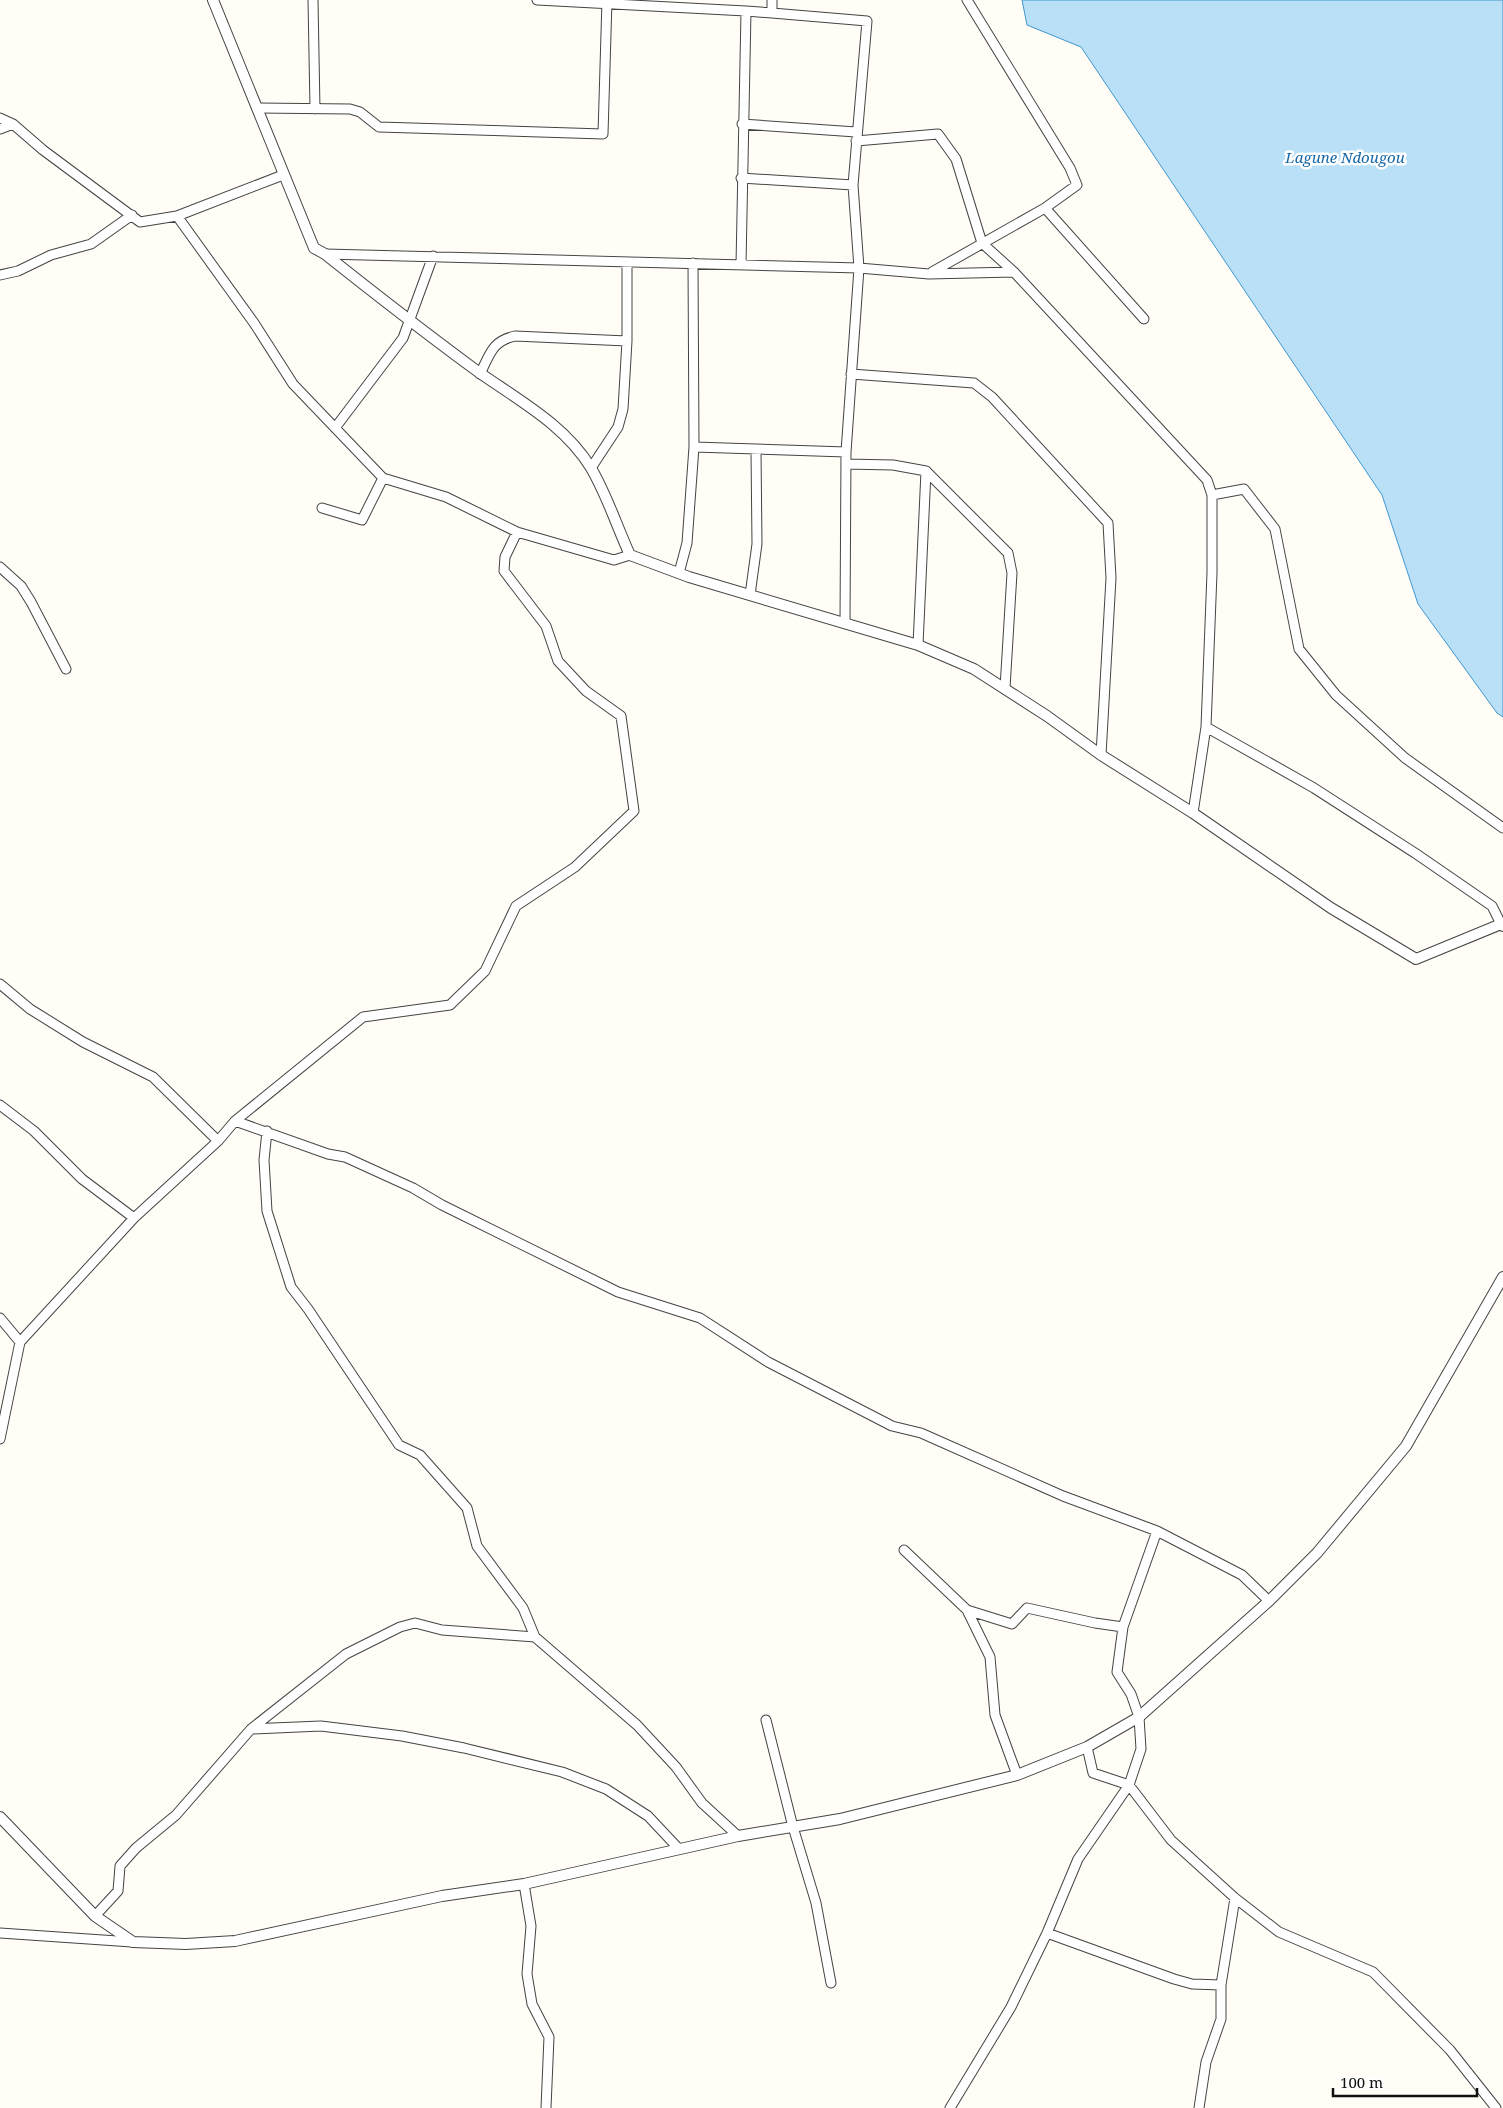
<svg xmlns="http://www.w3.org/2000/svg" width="1503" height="2108" viewBox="0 0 1503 2108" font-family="'Noto Serif',serif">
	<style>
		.water { fill: #b9e0f7; stroke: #3f96cf }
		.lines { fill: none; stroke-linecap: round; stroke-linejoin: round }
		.minor-casing { stroke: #444; stroke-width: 11 }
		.tertiary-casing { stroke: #444; stroke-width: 12 }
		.minor { stroke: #fff; stroke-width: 9 }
		.tertiary { stroke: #fff; stroke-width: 10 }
		.labels { text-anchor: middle; stroke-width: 5; stroke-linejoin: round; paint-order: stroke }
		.water-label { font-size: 15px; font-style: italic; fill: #1768a6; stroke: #fff }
	</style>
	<rect width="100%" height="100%" fill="#fffdf5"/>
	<path class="water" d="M1022 0H1503V717L1497 713 1418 604 1382 495 1081 47 1027 25Z"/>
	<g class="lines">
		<g class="minor-casing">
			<path id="minor" d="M313 0 315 109
				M537 0 746 11
				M772 13 867 21 853 185 859 268 846 452 845 622
				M257 108 350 109 360 112 379 127 603 134 607 0
				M0 118 13 124 43 150 140 222 177 216 283 175
				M742 124 856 132
				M0 129 13 124
				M856 141 938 134 956 159 982 243 1014 272
				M741 178 853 185
				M1045 208 1144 319
				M177 216 254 323 293 384 383 478 446 497 517 532 614 560 630 555
				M325 254 859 268 929 274 1014 272 1207 480 1212 495V573L1206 727 1314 788 1415 853 1492 906 1501 924
				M741 265 746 11 772 13V0
				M932 272 1045 208 1077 185 1070 168 967 0
				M0 275 18 271 51 255 91 244 132 215
				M480 374C490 354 492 341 515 336L627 341
				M851 374 974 383 992 397 1108 523 1111 578 1101 755
				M335 428 403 338 433 256
				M694 447 846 452
				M846 464 893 465 926 471 918 645
				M591 468 618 427 623 409 627 341V263
				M926 471 1008 553 1012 573 1005 688
				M1212 495 1244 489 1275 529 1299 649 1336 695 1405 758 1503 828
				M322 508 362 520 383 478
				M0 567 21 586 31 602 66 669
				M679 573 687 543 694 447 693 263
				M750 595 757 544 756 450
				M1193 813 1206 727
				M0 984 30 1009 83 1042 153 1077 218 1141
				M0 1105 34 1131 82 1179 134 1218
				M235 1121 328 1154 345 1157 413 1188 442 1205 618 1292 700 1318 768 1362 892 1426 921 1433 1063 1496 1157 1531 1242 1575 1269 1601
				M267 1131 264 1160 267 1211 291 1287 308 1309 399 1445 420 1455 467 1508 477 1546 523 1608 535 1637
				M0 1318 20 1342
				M0 1439 20 1342 134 1218 218 1141 235 1121 363 1017 450 1005 485 971 516 906 575 867 634 811 621 716 586 691 558 661 546 626 504 571 505 557 517 532
				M904 1550 967 1610 990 1657 995 1715 1017 1775
				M967 1610 1012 1624 1027 1608 1095 1623 1123 1627
				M766 1720 793 1827 816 1903 831 1983
				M251 1729 321 1726 402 1736 464 1748 562 1772 606 1789 648 1816 679 1849
				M1087 1747 1093 1773 1129 1785 1171 1840 1235 1898 1279 1932 1373 1972 1450 2050 1496 2108
				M524 1884 531 1926 527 1974 532 2004 549 2037 546 2108
				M95 1916 118 1891 120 1866 136 1848 176 1815 251 1729 346 1654 400 1627 415 1623 442 1630 535 1637 637 1725 676 1767 702 1803 738 1836
				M0 1933 132 1942
				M1047 1933 1174 1979 1192 1984 1221 1985
				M950 2108 1011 2007 1047 1933 1078 1859 1129 1785 1141 1749 1139 1717 1131 1694 1117 1672 1123 1627 1157 1531
				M1199 2108 1206 2062 1221 2019V1985L1235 1898"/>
		</g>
		<g class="tertiary-casing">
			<path id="tertiary" d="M213 0 314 248 325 254C374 293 423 331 473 368 514 398 564 423 591 468 607 495 617 527 630 555L689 577 918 645 974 669 1047 716 1101 755 1193 813 1331 908 1416 959 1501 924 1503 926
				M0 1817 95 1916 133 1942 186 1944 235 1941 442 1896 524 1884 738 1836 840 1819 1017 1775 1087 1747 1139 1717 1269 1601 1317 1553 1406 1446 1503 1277"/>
		</g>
		<use href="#minor" class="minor"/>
		<use href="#tertiary" class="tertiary"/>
	</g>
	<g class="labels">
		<g class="water-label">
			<text x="1345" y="163">Lagune Ndougou</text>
		</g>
	</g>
	<path d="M1333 2088v8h144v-8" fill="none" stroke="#111111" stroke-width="2.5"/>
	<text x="1340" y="2088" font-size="15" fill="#111111" stroke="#ffffff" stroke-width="4" paint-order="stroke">100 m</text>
</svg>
